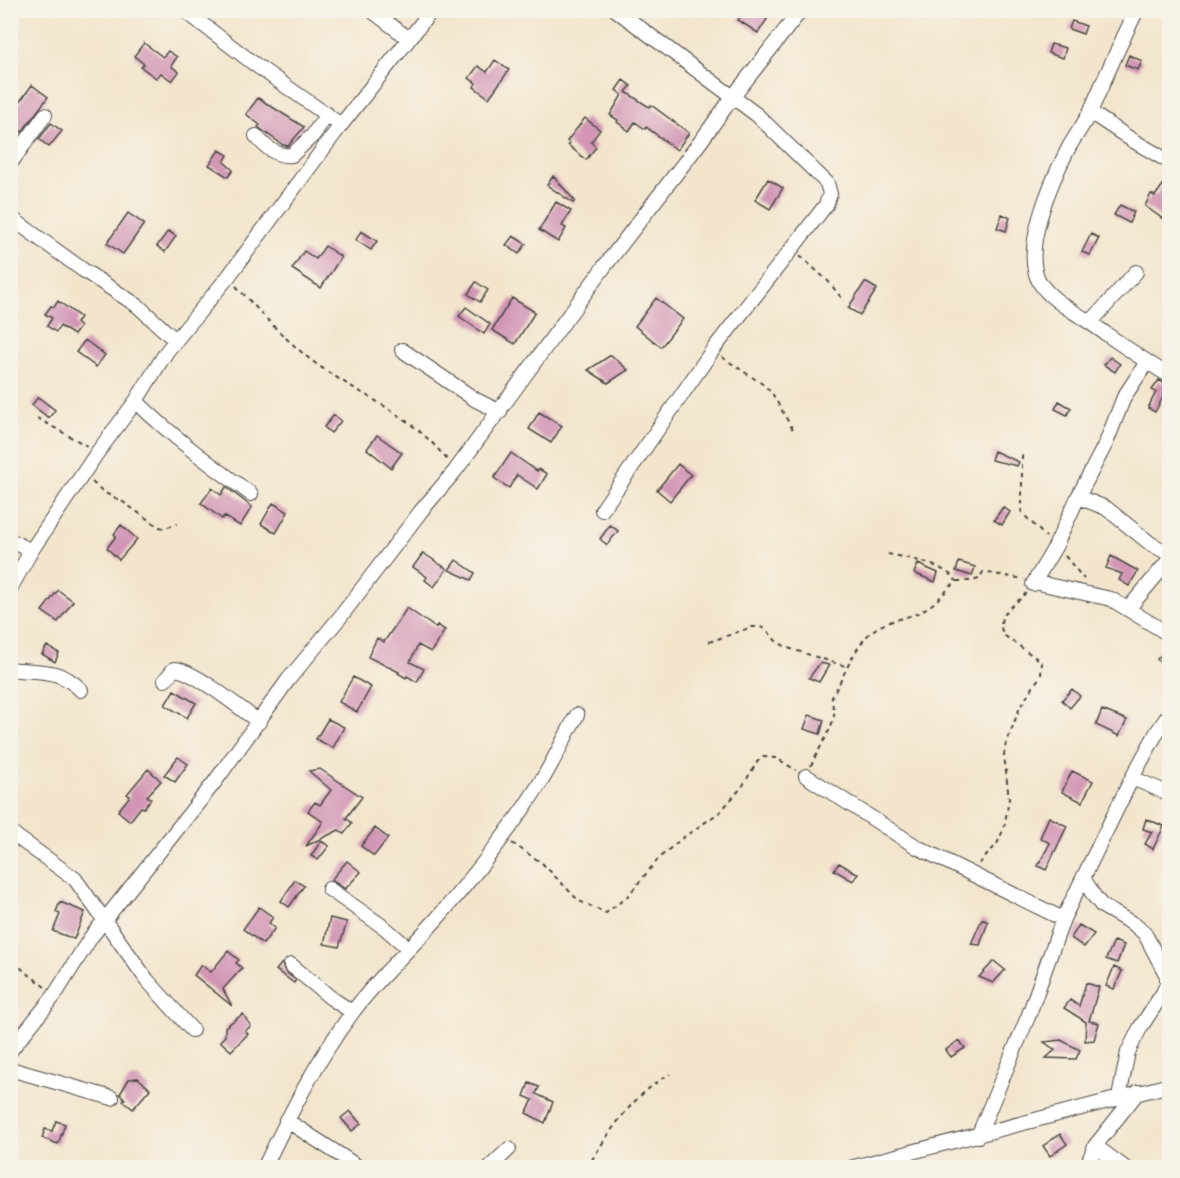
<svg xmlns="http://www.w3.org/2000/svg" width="1180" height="1178" viewBox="0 0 1180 1178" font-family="Pangolin,sans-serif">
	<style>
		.building { fill: #d295b5 }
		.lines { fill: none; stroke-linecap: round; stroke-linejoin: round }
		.minor-casing { stroke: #494743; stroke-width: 16 }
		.path { stroke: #494743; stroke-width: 2; stroke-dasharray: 4.5 4.5; stroke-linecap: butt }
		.minor { stroke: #fff; stroke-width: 14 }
	</style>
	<rect width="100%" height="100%" fill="#f7f3e8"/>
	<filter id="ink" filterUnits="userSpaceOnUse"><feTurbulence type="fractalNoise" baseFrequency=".0167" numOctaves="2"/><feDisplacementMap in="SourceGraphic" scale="12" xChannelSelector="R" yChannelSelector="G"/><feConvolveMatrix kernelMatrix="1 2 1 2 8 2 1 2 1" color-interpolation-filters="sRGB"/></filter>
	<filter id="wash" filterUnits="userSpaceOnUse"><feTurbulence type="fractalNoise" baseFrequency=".008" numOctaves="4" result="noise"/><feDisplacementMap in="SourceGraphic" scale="24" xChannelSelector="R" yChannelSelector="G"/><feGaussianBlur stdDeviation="1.35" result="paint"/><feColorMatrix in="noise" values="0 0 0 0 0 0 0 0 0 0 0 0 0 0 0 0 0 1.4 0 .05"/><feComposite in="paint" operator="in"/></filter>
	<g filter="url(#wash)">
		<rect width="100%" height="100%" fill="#f3e5cc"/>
		<g id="blocks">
			<path class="building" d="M751 10H773L758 33 738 20 744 12 748 15Z
				M1072 21 1086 26 1083 34 1069 29Z
				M144 43 163 57 168 51 177 57 171 66 179 72 172 81 161 73 156 78 141 67 144 64 134 56Z
				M1051 44 1066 48 1063 58 1048 53Z
				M1129 55 1142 61 1138 70 1125 65Z
				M495 60 509 70 489 98 474 87 476 83 469 78 478 66 487 72Z
				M623 80 631 86 626 92 649 107 651 105 689 133 677 150 646 127 645 129 635 122 629 131 617 122 618 120 610 115 622 95 616 90Z
				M32 85 48 97 22 132 10 123V115Z
				M258 98 304 127 288 146 283 145 266 133 258 127 260 125 246 114Z
				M585 118 600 130 591 142 596 147 586 160 568 145 570 143 567 141Z
				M51 123 62 131 49 147 39 139Z
				M219 150 228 155 224 162 233 170 228 177 209 165Z
				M1170 175V224L1145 206 1151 194 1155 196Z
				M553 176 575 201 573 203 547 185Z
				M768 179 783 188 770 209 755 200Z
				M556 202 571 211 562 226 566 228 558 242 539 230Z
				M1120 205 1134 212 1129 223 1114 215Z
				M128 213 144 224 123 254 107 243Z
				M1002 214 1010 218 1006 231 997 228Z
				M168 231 176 236 165 252 157 246Z
				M361 231 377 241 371 250 356 240Z
				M1091 234 1099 238 1090 255 1082 252Z
				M513 236 526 244 519 254 506 245Z
				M325 246 341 257 321 288 292 269 304 251 316 259Z
				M476 282 488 290 480 302 468 294Z
				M865 282 877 289 860 315 848 308Z
				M512 298 535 312 515 344 492 330Z
				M656 298 683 319 661 347 635 326Z
				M58 301 80 317 76 323 80 327 74 335 60 326 56 332 47 326 52 318 45 314 51 306 54 307Z
				M466 307 490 324 484 334 459 316Z
				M85 340 105 355 96 367 76 352Z
				M611 355 628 370 608 383 588 370Z
				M1110 357 1120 364 1115 372 1104 365Z
				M1159 380 1170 387V402L1163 397 1155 412 1148 408 1156 392 1152 390Z
				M38 397 55 410 49 418 32 405Z
				M1059 401 1071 408 1067 415 1055 409Z
				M539 412 562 426 551 443 529 429Z
				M334 415 341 421 331 433 324 427Z
				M377 435 402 453 391 468 367 449Z
				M994 451 1019 462 1017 466 991 460Z
				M511 453 537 471 539 469 547 474 538 489 517 475 509 488 494 478Z
				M678 464 691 475 670 501 657 490Z
				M226 487 252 507 240 526 224 516 222 519 201 503 212 488 221 495Z
				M273 503 288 512 276 533 261 524Z
				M1003 507 1010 512 1002 525 994 520Z
				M121 525 137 539 119 560 107 548 116 536 114 534Z
				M610 525 618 531 607 545 600 539Z
				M423 553 447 569 434 587 425 580 427 577 413 567Z
				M1111 556 1138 571 1129 586 1119 580 1122 574 1106 568Z
				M456 560 475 573 471 580 449 570Z
				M959 562 975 567 972 576 956 571Z
				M918 564 938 573 935 582 914 573Z
				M58 590 73 601 58 622 42 611Z
				M407 608 436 628 437 625 445 630 431 652 418 645 410 662 424 669 417 682 407 676 406 678 398 673 399 672 368 657 377 638 384 642Z
				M47 646 59 653 55 662 42 654Z
				M1170 646V660L1163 666 1157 659Z
				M820 663 829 665 819 682 809 678Z
				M353 677 371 687 357 712 339 702Z
				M1072 689 1080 696 1070 708 1062 700Z
				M174 690 196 703 187 718 165 705Z
				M1102 710 1127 720 1119 736 1096 725Z
				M809 715 824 720 820 734 804 729Z
				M328 719 344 727 333 748 316 739Z
				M178 757 188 764 175 782 164 775Z
				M148 769 161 781 147 796 151 799 144 808 141 807 130 821 118 811 130 796 127 794Z
				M320 769 362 797 346 818 352 823 344 834 339 830 306 846 323 822 308 811 315 802 320 805 331 790 309 771Z
				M1072 771 1093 781 1082 802 1062 792Z
				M1049 817 1067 826 1046 870 1038 866 1050 843 1040 838Z
				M1146 819 1164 826 1153 849 1145 844 1152 832 1143 829Z
				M375 828 388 838 374 856 361 846Z
				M321 841 329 846 318 860 311 856Z
				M347 861 361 872 345 889 331 880Z
				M839 863 858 874 853 881 834 870Z
				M295 880 304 886 289 907 281 901Z
				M60 902 85 912 74 939 53 931 60 914 56 912Z
				M259 907 273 917 269 923 275 928 263 944 243 929Z
				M330 918 347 922 339 947 324 944Z
				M982 919 988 922 980 945 971 944Z
				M1079 925 1094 934 1084 947 1071 938Z
				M1114 941 1124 945 1117 963 1106 959Z
				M228 951 239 960 236 963 242 968 223 989 232 1006 194 975 201 965 211 972Z
				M994 961 1005 970 993 983 979 977Z
				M282 963 285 972 296 980 294 983 276 970Z
				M1114 967 1122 971 1114 989 1106 986Z
				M1086 983 1099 987 1089 1021 1099 1023 1094 1040 1085 1041 1086 1022 1064 1008 1070 1000 1079 1006Z
				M243 1014 251 1026 245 1031 248 1034 231 1051 220 1041 225 1036V1027Z
				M959 1040 965 1048 951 1057 946 1050Z
				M1061 1040 1080 1050 1076 1059 1046 1058 1055 1050 1044 1042Z
				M138 1078 150 1089 133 1109 123 1101 125 1099 120 1094 129 1079Z
				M529 1083 539 1087 536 1094 553 1102 545 1123 526 1113 533 1100 524 1096Z
				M350 1111 361 1124 352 1131 341 1118Z
				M56 1121 65 1124 58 1144 42 1138 45 1129 52 1131Z
				M1060 1134 1067 1144 1050 1156 1043 1146Z"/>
		</g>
	</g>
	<g filter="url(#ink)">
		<use href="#blocks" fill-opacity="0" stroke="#494743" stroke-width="1.5"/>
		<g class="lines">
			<g class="minor-casing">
				<path id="minor" d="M184 10 253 63 341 125
					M371 10 409 39
					M1137 10C1120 43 1106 76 1091 110 1085 123 1075 136 1068 149 1052 180 1020 251 1040 283 1050 299 1071 310 1086 320 1114 339 1141 359 1170 376
					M1090 112 1132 140 1170 162
					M256 136C265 147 277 157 292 155L313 135 327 114
					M10 164 45 115
					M10 217 83 270 138 306 175 340
					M1090 323 1136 272
					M402 350 476 400 500 412
					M136 401C171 436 211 465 251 494
					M1078 497 1106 443 1124 397 1147 362
					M602 510 712 351 826 205 830 194 827 183 757 115 616 10
					M10 540 31 551
					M1034 582 1111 599 1170 635
					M1033 584 1055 547 1078 497 1106 508 1151 544 1170 554
					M10 589 31 551 97 453 136 401 167 351 228 277 341 125 432 10
					M1128 609 1170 559
					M10 669C39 673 58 667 81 690
					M165 680 174 669C193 669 242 710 259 722
					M806 776 917 847 1063 919
					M1132 778 1170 794
					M10 832 75 879 147 980 192 1030
					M1084 879 1094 896 1102 906 1135 925 1145 934 1167 976V984L1163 993 1140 1028 1128 1052 1119 1097
					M329 889 385 928 408 948
					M291 965 331 998 352 1012
					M10 1051 54 996 91 937 214 783 288 680 341 616 421 511 455 471 604 267 698 145 732 98 801 10
					M10 1069 112 1098
					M286 1120 360 1168
					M978 1136 1028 1017 1063 919 1132 778 1157 732 1170 713
					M1095 1146 1125 1168
					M264 1168C290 1114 316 1061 352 1013 378 977 412 948 441 914 478 871 515 825 545 775 556 756 566 735 577 715
					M489 1168 509 1149
					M850 1168 1170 1085
					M1086 1168 1095 1146 1138 1092"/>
			</g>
			<path class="path" d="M800 256 828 281 844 301
				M236 286C261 313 286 341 315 363 362 397 411 413 448 461
				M722 357 764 385 772 393 793 430
				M37 418 87 446
				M1022 455V513L1046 537
				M92 482 105 493 123 502 159 527 165 528 177 524
				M888 554C906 558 946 564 956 581
				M1065 556 1084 579
				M709 642 752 627H760L766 629 776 641 788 648 848 667
				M811 766C817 751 831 732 834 716 835 709 831 704 832 697 844 676 853 650 870 633 887 618 908 620 925 609 937 602 946 591 956 581H972L979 579 983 572 1024 579
				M512 843 542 863 579 901 606 913 627 897 659 858 681 839 720 812 742 787 757 762 763 757 776 758 796 770
				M979 864 997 844 1004 828 1009 799 1004 755 1005 747 1020 707 1041 675 1042 663 1039 660 1005 636C991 617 1016 605 1026 593
				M13 962 45 987
				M587 1168C609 1132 632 1095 670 1074"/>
			<use href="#minor" class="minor"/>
		</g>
	</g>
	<rect width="1180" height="1178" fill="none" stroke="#f7f3e8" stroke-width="36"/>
</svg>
